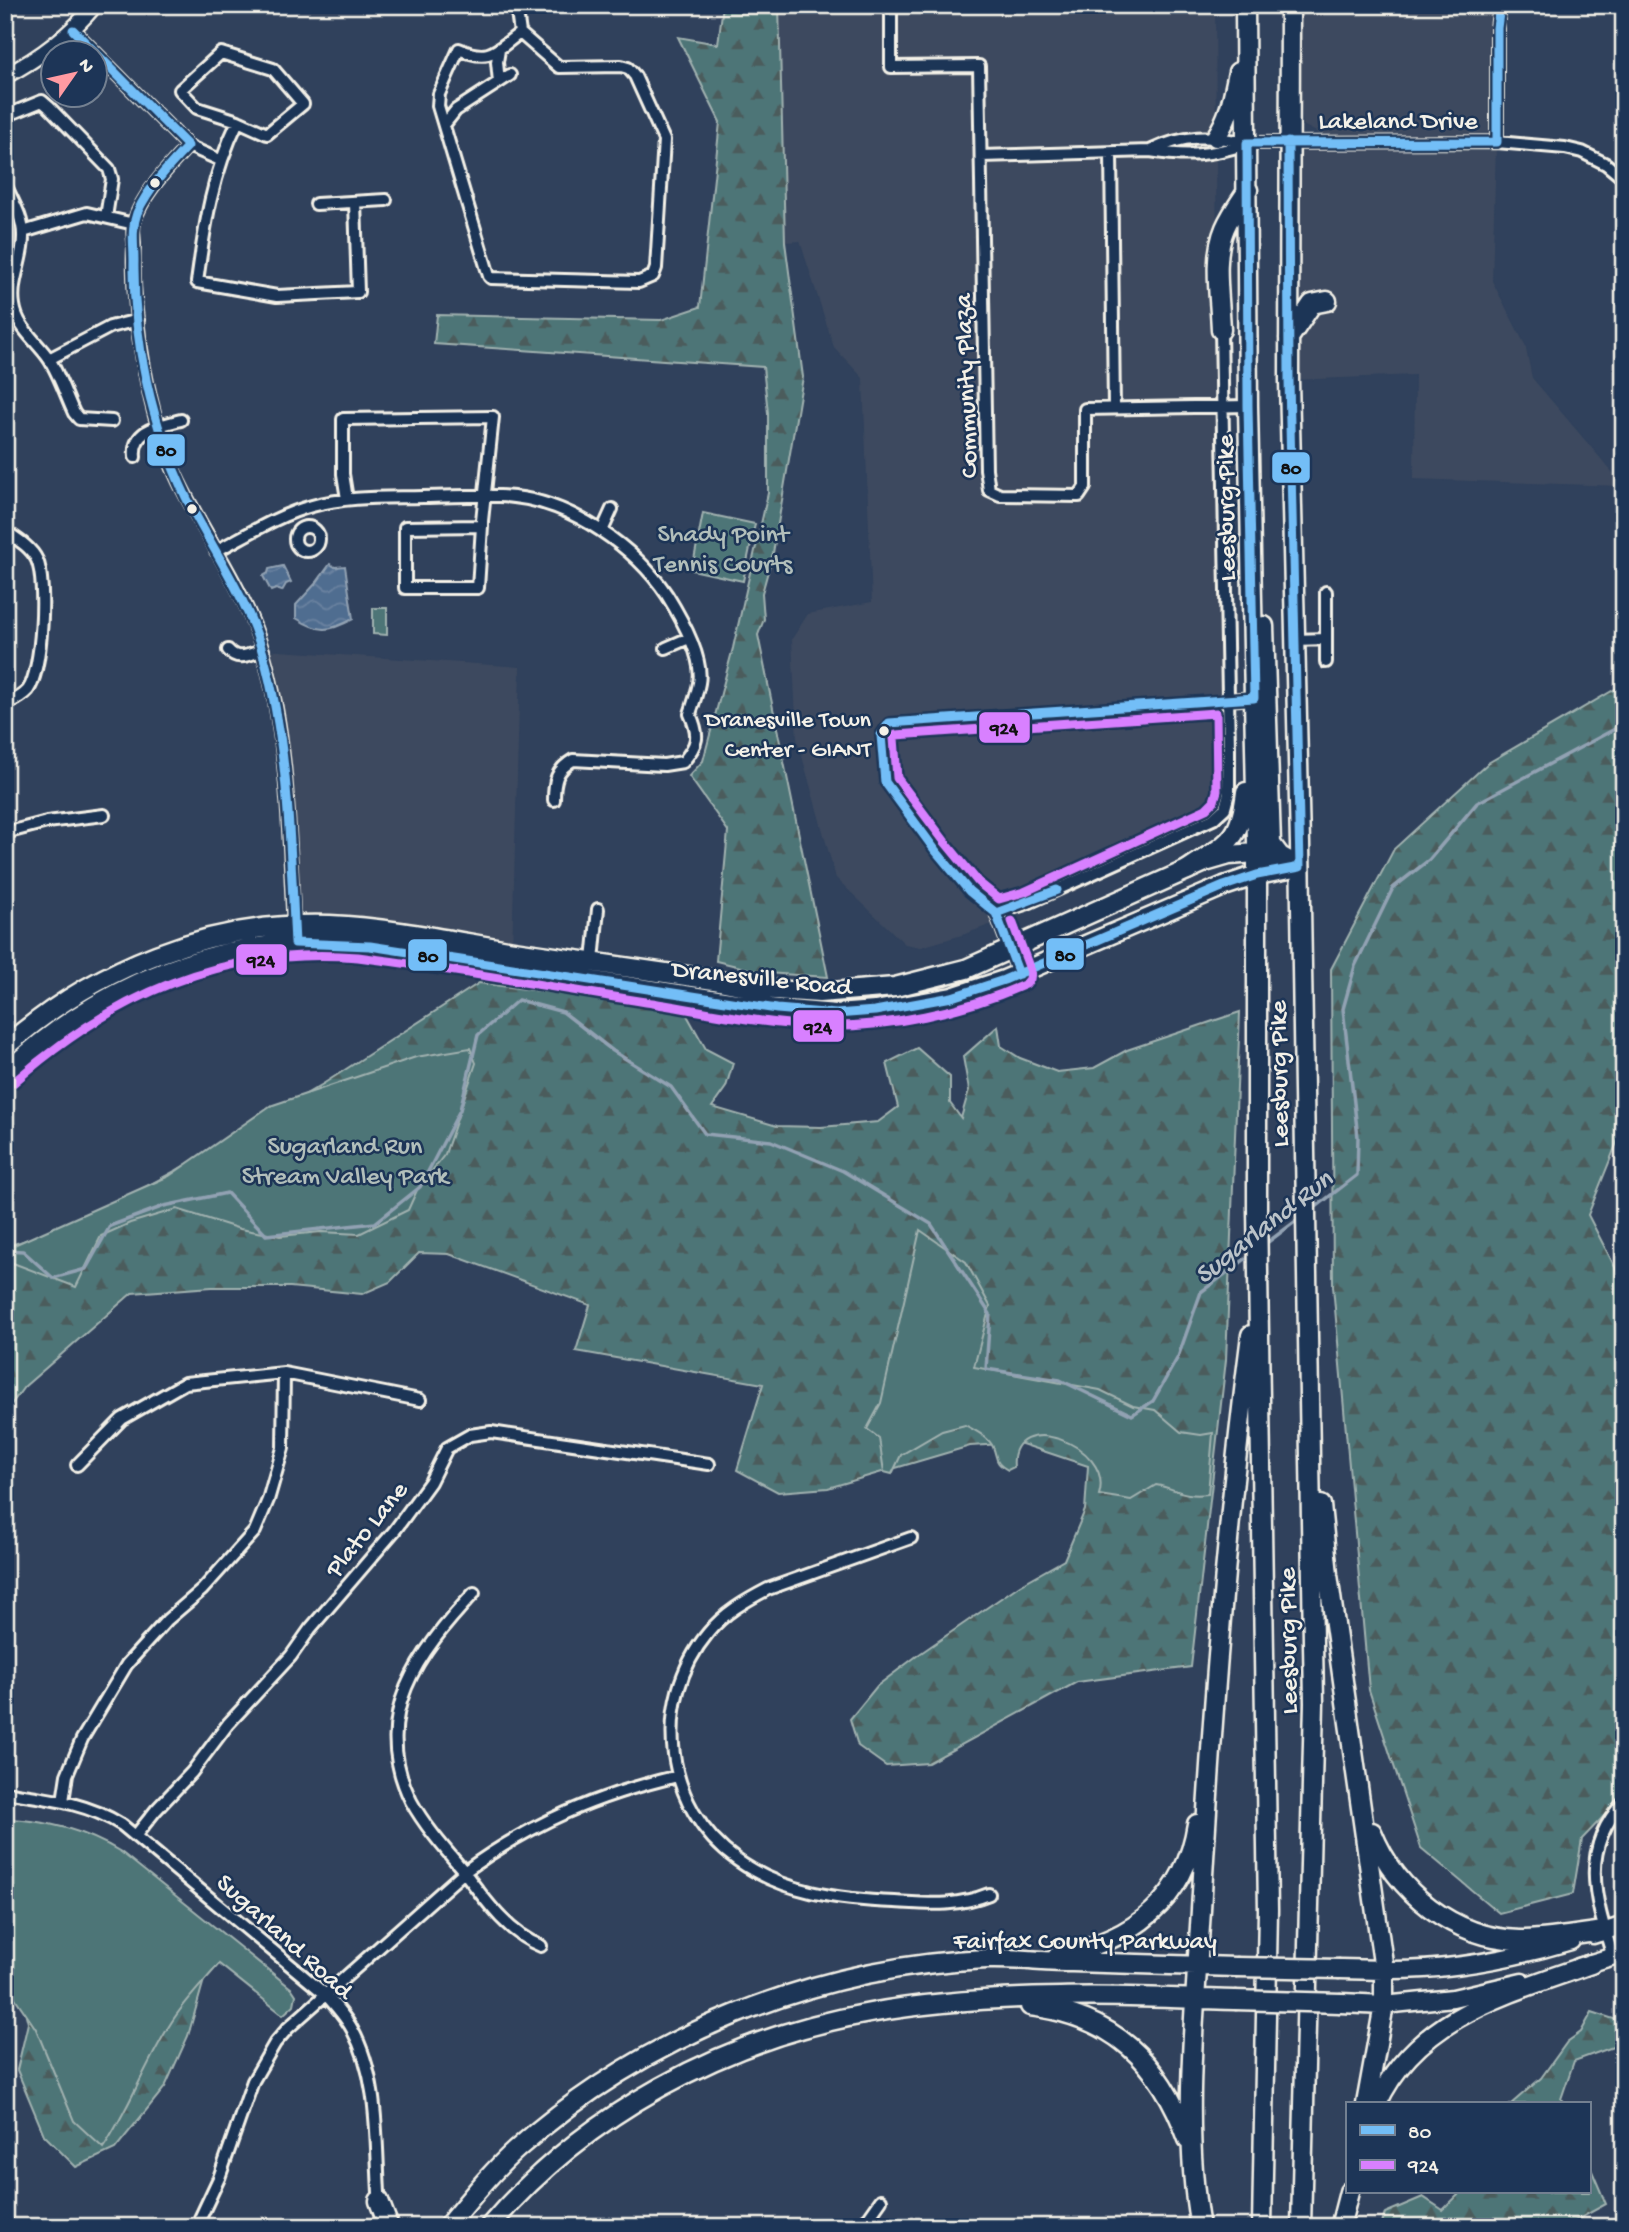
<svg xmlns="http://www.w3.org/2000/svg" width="1629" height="2232" viewBox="0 0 1629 2232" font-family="'Gochi Hand',sans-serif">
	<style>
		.built { fill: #3e4a5f }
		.forest { fill: url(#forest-firs); stroke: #a1b2b0; stroke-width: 2 }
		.park { fill: #4e7477; stroke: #a1b2b0; stroke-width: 2 }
		.water { fill: url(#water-waves); stroke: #92a2b3; stroke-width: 2 }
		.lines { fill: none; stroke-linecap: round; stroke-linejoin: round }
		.stream { stroke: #92a2b3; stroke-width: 3.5 }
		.minor-casing { stroke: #f4f1e8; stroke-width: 16 }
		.tertiary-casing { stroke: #f4f1e8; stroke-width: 19 }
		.secondary-casing { stroke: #f4f1e8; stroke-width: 21 }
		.primary-casing { stroke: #f4f1e8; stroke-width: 23 }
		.trunk-casing { stroke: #f4f1e8; stroke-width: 23 }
		.minor { stroke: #1d3557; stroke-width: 10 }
		.tertiary { stroke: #1d3557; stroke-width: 14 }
		.secondary { stroke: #1d3557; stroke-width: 16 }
		.primary { stroke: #1d3557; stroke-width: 18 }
		.trunk { stroke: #1d3557; stroke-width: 18 }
		.trunk-bridge-casing { stroke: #f4f1e8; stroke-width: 23; stroke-linecap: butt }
		.trunk-bridge { stroke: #1d3557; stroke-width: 18 }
		.bus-1-casing { stroke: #1d3557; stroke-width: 14 }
		.bus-2-casing { stroke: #1d3557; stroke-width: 14 }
		.bus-1 { stroke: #73bef7; stroke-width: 9 }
		.bus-2 { stroke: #d880ff; stroke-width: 9 }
		.bus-dot { fill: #f4f1e8; stroke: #1d3557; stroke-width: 2.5 }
		.labels { text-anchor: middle; stroke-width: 5; stroke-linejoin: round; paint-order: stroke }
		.bus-label { font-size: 24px; fill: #f4f1e8; stroke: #1d3557; text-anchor: end }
		.street-label { font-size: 26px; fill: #f4f1e8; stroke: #1d3557 }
		.park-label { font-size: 26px; fill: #b2bfbb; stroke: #1d3557 }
		.water-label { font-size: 28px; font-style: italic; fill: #bbc3c9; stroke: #1d3557 }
		.line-badge { stroke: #1d3557; stroke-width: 2.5 }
		.pale-badge-label { font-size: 19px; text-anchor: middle; font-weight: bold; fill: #111 }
	</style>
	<defs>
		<pattern id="forest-firs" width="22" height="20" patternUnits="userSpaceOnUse" patternTransform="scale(1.75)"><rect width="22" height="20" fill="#4e7477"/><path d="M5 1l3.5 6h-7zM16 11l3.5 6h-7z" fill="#4b5c5c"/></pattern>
		<pattern id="water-waves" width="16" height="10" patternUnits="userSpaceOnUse" patternTransform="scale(1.75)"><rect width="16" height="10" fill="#506d90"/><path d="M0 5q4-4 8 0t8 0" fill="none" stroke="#6a82a0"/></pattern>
	</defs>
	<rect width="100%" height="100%" fill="#30415c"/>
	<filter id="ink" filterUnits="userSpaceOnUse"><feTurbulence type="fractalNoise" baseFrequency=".0143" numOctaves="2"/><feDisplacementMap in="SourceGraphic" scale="14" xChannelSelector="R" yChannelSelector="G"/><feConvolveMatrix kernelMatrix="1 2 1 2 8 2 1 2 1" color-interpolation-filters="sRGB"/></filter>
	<g filter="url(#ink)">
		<path class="built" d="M779 5H1215L1219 600 1224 793 1207 830 1060 898 965 934 921 947 905 944 836 878 797 738 792 639 808 614 872 602 863 378 834 347 800 241 785 242Z
			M1293 5H1500L1492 281 1525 345 1532 378 1624 486 1414 479 1415 375 1289 380 1288 142 1334 141 1303 125Z
			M263 650 520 667 512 950 294 925 288 809Z"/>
		<path class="forest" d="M723 5H779L785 242 803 377 773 553 762 593 764 619 758 635 828 977 765 973 716 961 728 831 689 776 703 761 733 648 768 493V413L763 367 434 344 437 315 661 320 700 307 720 122 678 37 718 44Z
			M1624 684V1125L1588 1215 1617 1271 1624 1275V1795L1582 1839 1573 1894 1499 1913 1421 1848 1369 1690 1333 1286 1331 969 1394 849 1488 763Z
			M479 983 684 1010 706 1049 733 1063 726 1087 712 1107 777 1126 821 1127 878 1122 898 1107 887 1063 917 1048 950 1077V1103L961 1118 969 1090 963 1057 998 1026 1001 1046 1020 1058 1057 1072 1094 1068 1127 1050 1240 1012 1226 1360 1191 1667 1077 1682 928 1763 886 1766 858 1746 850 1719 877 1686 918 1655 1020 1585 1064 1560 1085 1510 1088 1466 1019 1443 970 1446 828 1488 778 1492 737 1470 763 1384 576 1351 590 1305 449 1254 419 1253 390 1282 362 1294 290 1287H212L132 1293 24 1387 5 1413V1247L83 1221 175 1171 323 1084Z
			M5 1818 176 1910 210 1959 188 2036 165 2087 115 2149 76 2167 44 2135 17 2070 28 2023 19 1988 5 1974Z
			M1592 2012 1617 2020 1624 2033V2043L1574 2061 1561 2099 1565 2104H1511L1541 2078 1567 2042 1581 2032Z
			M1589 2164 1606 2204 1564 2227H1381L1385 2213 1423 2197 1443 2210 1461 2192H1589Z"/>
		<path class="park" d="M703 513 755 524 743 581 692 570Z
			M373 608H387V635L373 634Z
			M470 1048 476 1063 445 1154 417 1190 408 1210 359 1234 321 1232 280 1236 240 1229 177 1209 130 1223 101 1236 76 1287 5 1260V1249L169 1176 270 1106 416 1057Z
			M920 1230 966 1262 990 1306 974 1367 1100 1390 1133 1406 1155 1410 1181 1432 1201 1435 1213 1433 1208 1494C1182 1497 1178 1489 1156 1485L1131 1500 1099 1495C1115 1444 1008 1407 1014 1467L1008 1470C994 1463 998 1459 993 1447 989 1437 974 1430 965 1425L942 1431 901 1455 892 1474 884 1472 879 1438 867 1429 881 1403Z
			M5 1819C47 1820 85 1830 121 1852L292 1989 296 1995 294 2005 283 2015 219 1964C203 1983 184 2002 171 2023 145 2064 129 2109 103 2148L74 2121 36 2029 5 1983Z"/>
		<path class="water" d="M330 564 335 567 345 566 353 619C329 632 319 633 296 618V605L317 582Z
			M283 566 291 582 286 584 282 591 276 589 271 591 263 576 268 573 269 569Z"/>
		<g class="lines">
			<path class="stream" d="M1312 1210 1357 1175 1358 1137 1343 1009 1355 966 1393 888 1429 860 1477 803 1624 724
				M1264 1245 1300 1218
				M5 1250 23 1251 53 1278 86 1269 110 1226 164 1206 227 1193 266 1235 375 1223 420 1187 460 1110 478 1035 518 1000 563 1012 613 1051 671 1087 705 1134 771 1141 843 1171 931 1224 990 1314 986 1369 1060 1380 1132 1415 1153 1401 1178 1357 1201 1292 1252 1254"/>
			<g class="minor-casing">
				<path id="minor" d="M516 5 520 33 559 67 621 66 628 68 635 76 664 140 656 268 653 276 639 282 491 278 489 276 438 106 439 94 459 49C490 63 496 50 520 33
					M891 5V67L979 66 986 469 989 490 1000 495 1079 496 1085 487V409L1248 406
					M73 30 188 146 220 160
					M499 50 497 62 499 82
					M221 53 273 69 303 104 267 134 238 121 197 108 180 90Z
					M5 116 42 101 49 107 109 169 112 179 106 217
					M238 121C212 175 205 223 197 282L277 296 358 292 355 202
					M444 125 456 110 510 75
					M1497 142V28L1500 5
					M188 146C170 165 140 197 134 223 132 230 134 238 134 244 131 315 148 418 179 482 206 538 246 591 263 652 289 742 289 837 294 930
					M1150 151C1184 134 1210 135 1247 143L1497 142 1565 148 1582 152 1606 164 1624 179
					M1111 153 1114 408
					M981 156 1150 151C1186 157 1211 156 1245 144
					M5 184C12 200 23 217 23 235 24 258 10 281 14 305 17 328 36 340 49 359 59 374 66 396 74 413L79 419 112 421
					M316 204 386 200
					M23 232 87 213 134 224
					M49 359 110 327 138 320
					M135 457C132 429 159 426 181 420
					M347 499 343 474V419L493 417 482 521V526L478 588H405V527L482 526
					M295 539a12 12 0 1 1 24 0a12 12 0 1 1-24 0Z
					M5 531C17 539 31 547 37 560 47 582 42 671 28 690 22 697 13 701 5 705
					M602 531 612 509
					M216 551C247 535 278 515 312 506 349 496 386 498 423 497 453 497 484 494 514 497 572 503 635 547 667 595 680 616 704 658 699 683 697 694 693 704 690 714 700 736 698 744 683 762L664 765 573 760C556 770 554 781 554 800
					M1326 592V662
					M1295 640 1326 639
					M666 648 689 638
					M228 650C238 662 250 654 263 650
					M1228 700 1254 698
					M5 833 47 822 104 815
					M593 961 598 909
					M1019 974 996 913 1028 903 1213 819 1225 808 1229 793V748L1221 330
					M77 1465 122 1419 185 1383 284 1373 420 1400
					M911 1538 768 1589C745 1601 724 1613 708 1633 651 1702 664 1808 737 1860 783 1893 841 1900 895 1902 929 1904 957 1907 989 1894
					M474 1593C419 1652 369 1716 411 1801 424 1825 444 1848 462 1869 483 1897 507 1933 541 1946
					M10 1793C50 1799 87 1803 122 1825L325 1994C335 2005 345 2016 352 2029 381 2082 375 2148 380 2207
					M63 1801 67 1775 82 1739 127 1664 167 1620 202 1590 255 1531 268 1500 283 1448 284 1373
					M136 1835 156 1810 192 1772 228 1724 291 1656 310 1629 395 1530 430 1482 447 1448 470 1435 491 1432 709 1464
					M1613 1957C1596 1901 1578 1850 1624 1802
					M5 2218 9 2227
					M196 2227 219 2178 253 2081 275 2043 288 2028 464 1872C531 1823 597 1795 678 1776
					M858 2227 869 2217 881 2200"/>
			</g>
			<g class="tertiary-casing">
				<path id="tertiary" d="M5 76C40 58 70 35 95 5"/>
			</g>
			<g class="secondary-casing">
				<path id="secondary" d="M1593 1935 1624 1925
					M1578 1967 1624 1953
					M1384 1970C1447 1971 1511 1959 1571 1941
					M1384 2005 1453 1998 1522 1982"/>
			</g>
			<g class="primary-casing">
				<path id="primary" d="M5 1047C94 968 211 921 330 925 393 928 453 941 514 951 580 961 647 970 714 980L760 989 819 993 895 987 966 969 1205 862 1229 855 1257 853 1290 864
					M5 1074C83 999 185 950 294 943 366 938 439 957 509 968 598 982 687 996 777 1009L836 1014 875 1011 952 997 1004 980 1224 886 1257 875 1300 867"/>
			</g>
			<g class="trunk-casing">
				<path id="trunk" d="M1245 5 1248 406 1257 844V1208L1268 1910 1262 2227
					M1290 5 1289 380 1300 844 1314 1703 1301 2227
					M1216 137C1230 116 1233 96 1238 72
					M1221 330C1220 298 1212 258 1225 228 1231 214 1240 202 1248 190
					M1289 338 1312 304 1327 301
					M1264 626 1271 844 1280 856 1300 867
					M1187 870C1227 842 1240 844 1246 792
					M1321 1505 1328 1575 1384 1970V2005L1366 2104
					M1372 1832C1396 1892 1453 1938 1520 1940 1548 1940 1577 1934 1605 1931
					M1058 1955C1132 1941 1185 1901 1197 1824
					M1340 1969 1384 1970
					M1341 2003 1384 2005
					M1030 2006C1113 2016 1160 2061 1188 2139
					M1377 2104C1416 2017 1509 1993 1591 1964
					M379 2201 389 2227
					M447 2227C470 2199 492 2171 518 2148 645 2035 817 1966 987 1959 1015 1958 1044 1962 1072 1962 1127 1964 1182 1965 1236 1967
					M489 2227C584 2114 725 2038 870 2013 932 2002 997 1998 1060 1997 1119 1995 1177 1999 1235 2000
					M1200 2227C1182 2128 1195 2010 1201 1910 1212 1717 1226 1526 1251 1335
					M1340 2227 1349 2192"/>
			</g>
			<use href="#minor" class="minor"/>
			<use href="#tertiary" class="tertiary"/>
			<use href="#secondary" class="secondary"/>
			<use href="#primary" class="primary"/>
			<use href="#trunk" class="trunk"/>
			<g class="trunk-bridge-casing">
				<path id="trunk-bridge" d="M1236 1967 1340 1969
					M1235 2000 1341 2003"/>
			</g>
			<use href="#trunk-bridge" class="trunk-bridge"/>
			<g class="bus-1-casing">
				<path id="bus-1" d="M73 30 188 146
					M1497 142V28L1500 5
					M188 146C169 166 148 188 137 213 131 229 134 245 134 261 133 341 151 424 186 497 212 549 247 597 263 654 289 747 290 846 295 943L370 946 777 1009 836 1014 875 1011 952 997 1004 980 1224 886 1257 875 1300 867 1289 380 1288 142
					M996 913 1057 890
					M1019 974 996 913 969 891 935 850 885 782 881 735 889 723 1254 698 1248 406 1247 143 1497 142"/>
			</g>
			<g class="bus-2-casing">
				<path id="bus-2" d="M1216 713 1217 791 1214 801 1206 809 1024 892 999 899 978 882 945 842 897 778 894 738 896 735Z
					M13 1083C113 995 222 946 358 957 454 969 550 987 646 1002 703 1011 761 1024 819 1026 888 1028 962 1012 1026 984L1030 979 1031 972 1012 921"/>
			</g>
			<use href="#bus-1" class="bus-1"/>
			<use href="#bus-2" class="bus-2"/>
		</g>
	</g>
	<g class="bus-dot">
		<circle cx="155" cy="183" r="6"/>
		<circle cx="192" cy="509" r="6"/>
		<circle cx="884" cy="731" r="6"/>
	</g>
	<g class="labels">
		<g class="bus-label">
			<text x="871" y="726">Dranesville Town<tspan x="871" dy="30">Center - GIANT</tspan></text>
		</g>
		<g class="street-label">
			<text x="1398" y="128">Lakeland Drive</text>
			<text transform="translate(964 386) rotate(-92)" y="9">Community Plaza</text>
			<text transform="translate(1224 508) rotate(-91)" y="9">Leesburg Pike</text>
			<text transform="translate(762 976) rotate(6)" y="9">Dranesville Road</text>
			<text transform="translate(1277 1074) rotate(-91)" y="9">Leesburg Pike</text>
			<text transform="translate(365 1528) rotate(-51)" y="9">Plato Lane</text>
			<text transform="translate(1286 1641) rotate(-91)" y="9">Leesburg Pike</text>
			<text transform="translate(286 1935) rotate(42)" y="9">Sugarland Road</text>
			<text x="1085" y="1948">Fairfax County Parkway</text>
		</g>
		<g class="park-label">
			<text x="723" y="541">Shady Point<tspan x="723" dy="30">Tennis Courts</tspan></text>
			<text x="345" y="1153">Sugarland Run<tspan x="345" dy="30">Stream Valley Park</tspan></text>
		</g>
		<g class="water-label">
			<text transform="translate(1262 1225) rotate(-38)" y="10">Sugarland Run</text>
		</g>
	</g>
	<g class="line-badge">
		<rect x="146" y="433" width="40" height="34" rx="7" fill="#73bef7"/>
		<rect x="1271" y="451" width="40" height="33" rx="7" fill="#73bef7"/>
		<rect x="978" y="711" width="53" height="33" rx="7" fill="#d880ff"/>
		<rect x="1045" y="937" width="40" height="34" rx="7" fill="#73bef7"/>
		<rect x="407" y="938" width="41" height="34" rx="7" fill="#73bef7"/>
		<rect x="235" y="943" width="53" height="33" rx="7" fill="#d880ff"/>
		<rect x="792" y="1009" width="53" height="34" rx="7" fill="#d880ff"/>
	</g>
	<g class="pale-badge-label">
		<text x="166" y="456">80</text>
		<text x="1291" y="474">80</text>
		<text x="1004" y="734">924</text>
		<text x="1065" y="961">80</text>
		<text x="428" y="962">80</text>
		<text x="261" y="966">924</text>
		<text x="818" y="1033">924</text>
	</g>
	<rect width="1629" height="2232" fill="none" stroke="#1d3557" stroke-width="28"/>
	<rect x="14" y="14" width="1601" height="2204" fill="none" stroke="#f4f1e8" stroke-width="2.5" filter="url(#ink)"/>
	<rect x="1346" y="2102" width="245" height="91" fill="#1d3557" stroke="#738091" stroke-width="2"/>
	<rect x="1360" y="2125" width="35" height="10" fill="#73bef7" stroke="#738091" stroke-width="2"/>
	<text x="1408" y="2138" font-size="21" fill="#f4f1e8">80</text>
	<rect x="1360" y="2160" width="35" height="10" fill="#d880ff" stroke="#738091" stroke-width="2"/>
	<text x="1408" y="2172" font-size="21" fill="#f4f1e8">924</text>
	<g transform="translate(74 74) rotate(56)"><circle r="33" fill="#1d3557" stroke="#738091" stroke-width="2"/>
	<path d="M0-5L12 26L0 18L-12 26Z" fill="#ff9aa2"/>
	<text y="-10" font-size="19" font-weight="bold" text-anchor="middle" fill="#f4f1e8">N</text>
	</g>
</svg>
